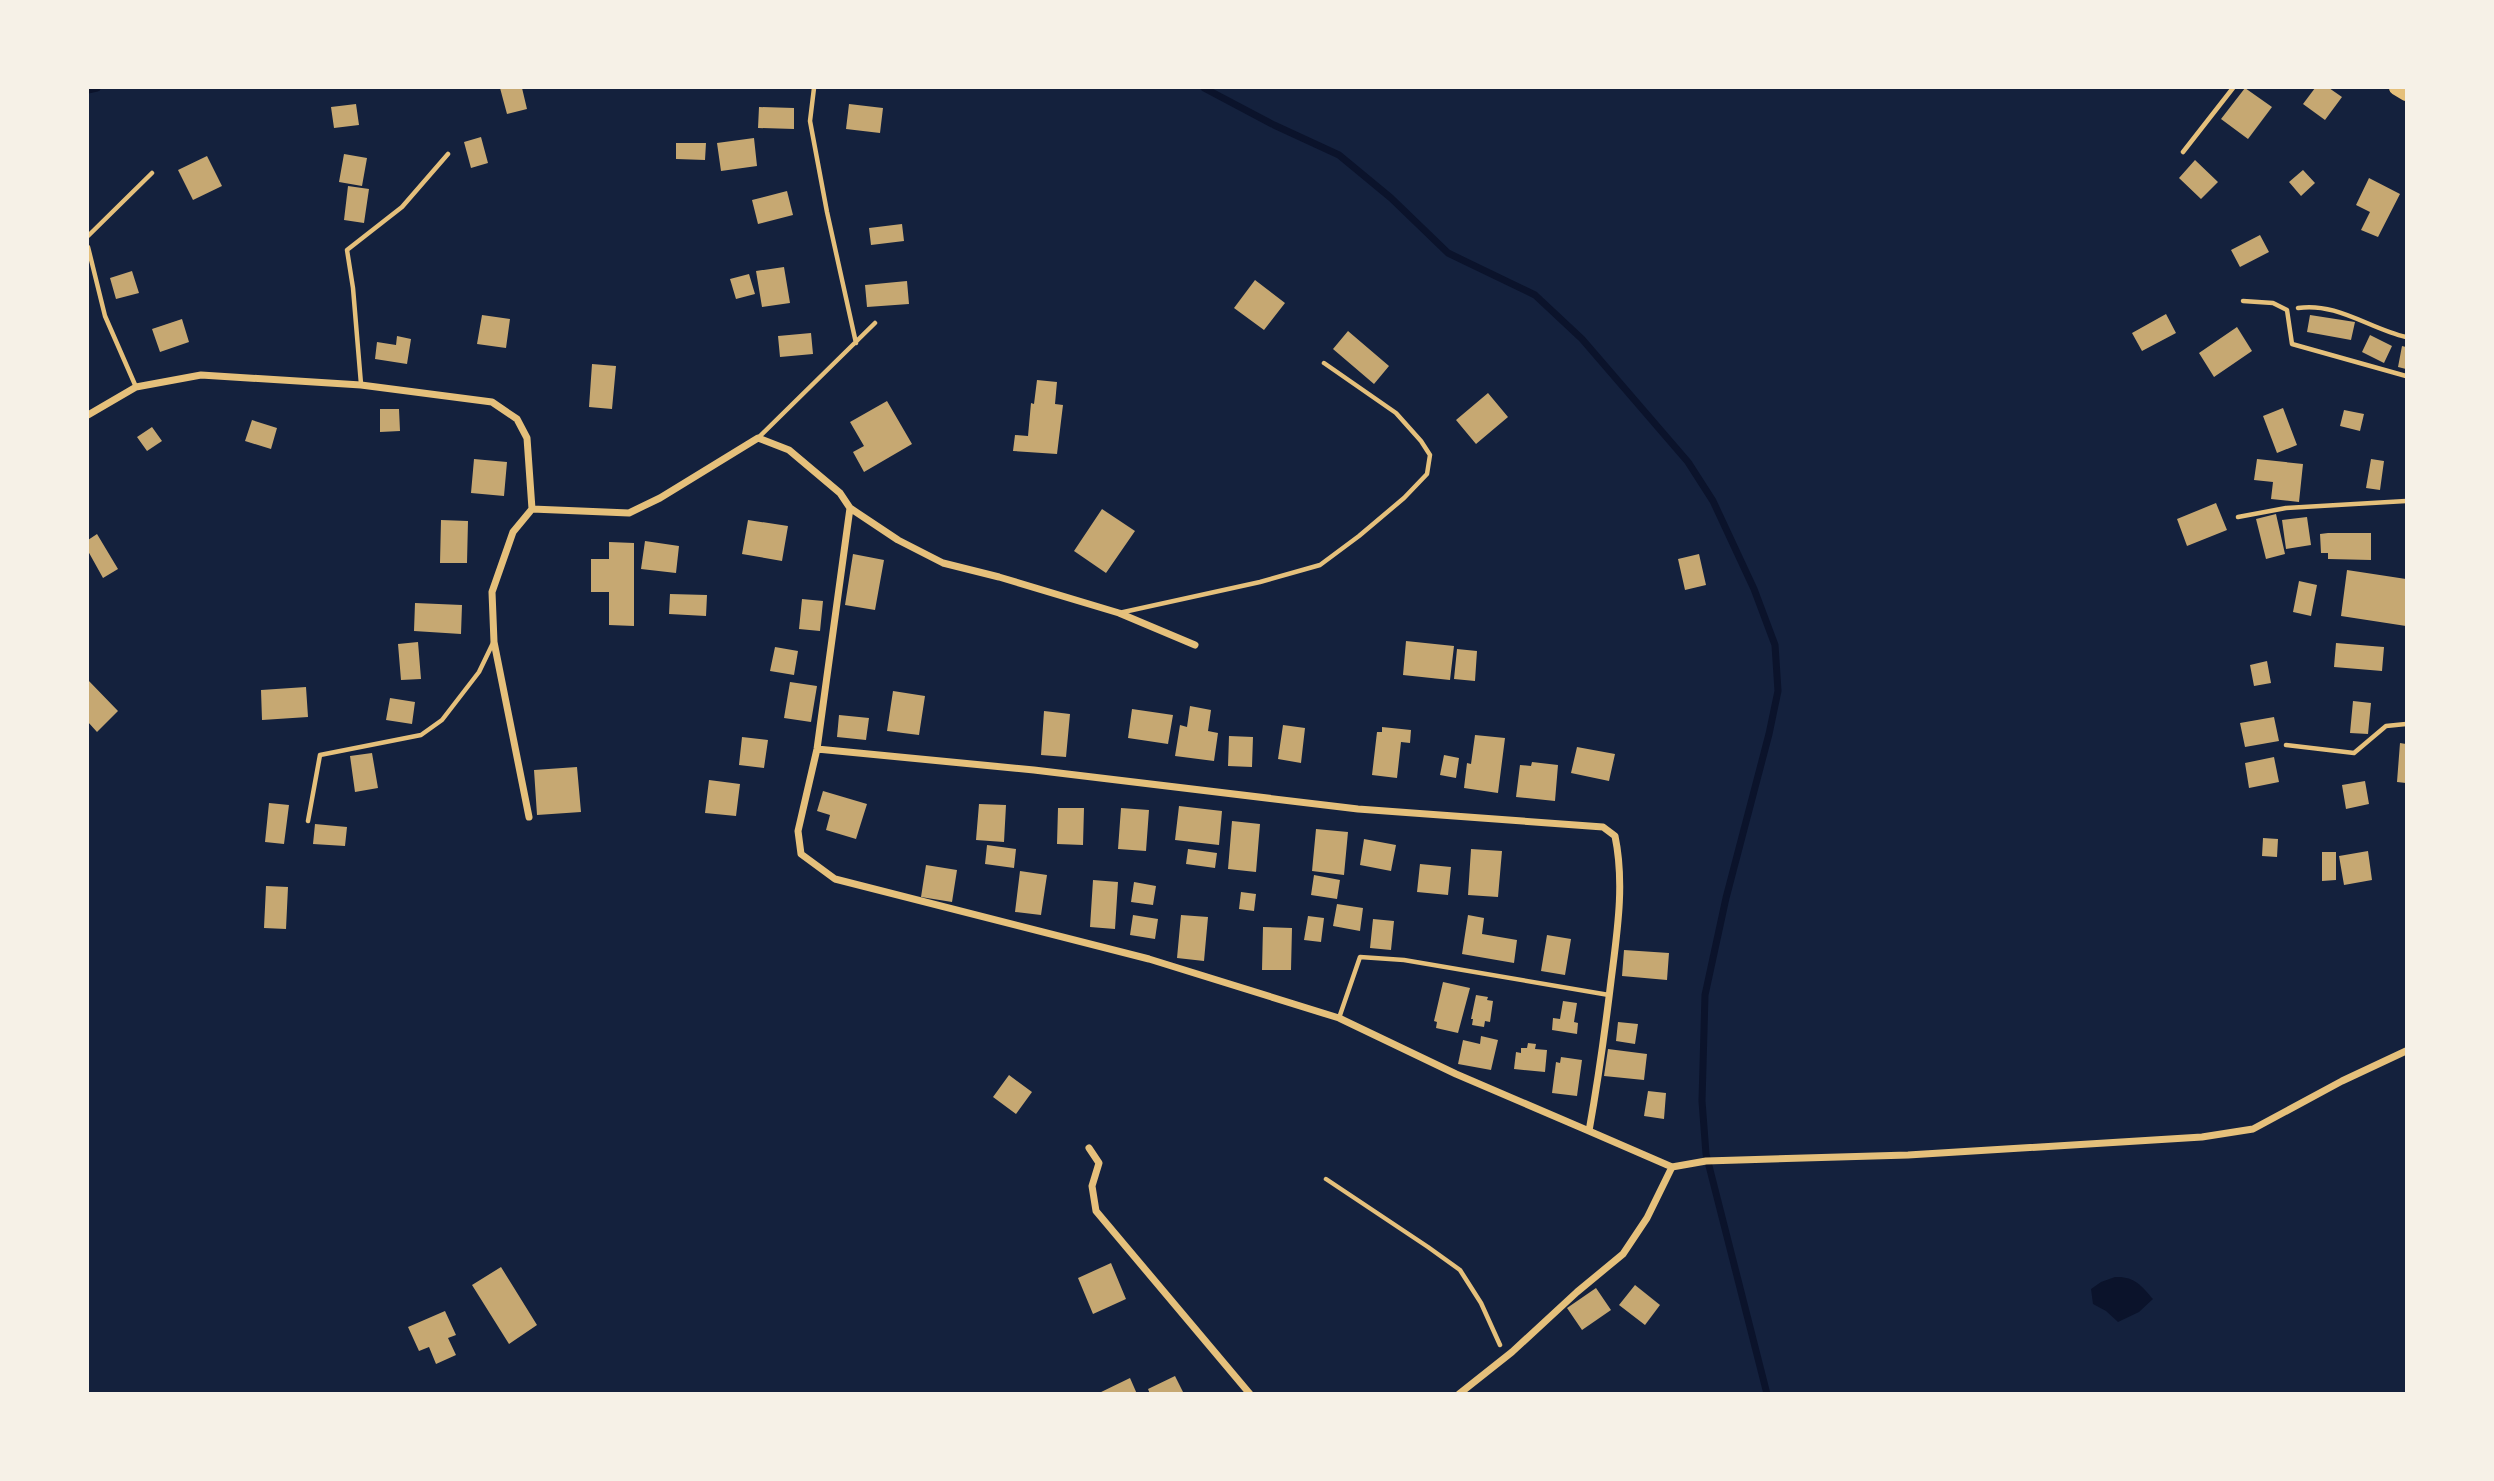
<svg xmlns="http://www.w3.org/2000/svg" width="2494" height="1481" viewBox="0 0 2494 1481" font-family="'Alegreya Sans',sans-serif">
	<style>
		.water { fill: #0b132b }
		.lines { fill: none; stroke-linecap: round; stroke-linejoin: round }
		.stream { stroke: #0b132b; stroke-width: 7 }
		.building { fill: #c6a872 }
		.path { stroke: #e5c07b; stroke-width: 4.5 }
		.service { stroke: #e5c07b; stroke-width: 4.5 }
		.minor { stroke: #e5c07b; stroke-width: 7 }
		.primary { stroke: #e5c07b; stroke-width: 14 }
	</style>
	<rect width="100%" height="100%" fill="#14213d"/>
	<path class="water" d="M2115 1277C2134 1276 2141 1285 2153 1299L2139 1312 2118 1322 2106 1311 2093 1304 2091 1289 2101 1282Z"/>
	<g class="lines">
		<path class="stream" d="M1204 88 1274 125 1339 155 1391 198 1448 253 1535 295 1582 339 1688 462 1713 501 1754 589 1775 645 1778 691 1769 734 1726 898 1705 995 1702 1101 1706 1154 1767 1394
			M88 90 97 88"/>
	</g>
	<path class="building" d="M500 88H522L527 109 507 114Z
		M2245 88 2272 107 2248 139 2221 119Z
		M2315 88H2329L2342 97 2325 120 2303 104Z
		M356 104 359 125 334 128 331 107Z
		M849 104 883 108 880 133 846 129Z
		M759 107 794 108V129L758 128Z
		M481 137 488 163 471 168 464 142Z
		M754 138 757 166 721 171 717 143Z
		M676 143H706L705 160 676 159Z
		M344 154 367 158 362 186 339 182Z
		M207 156 222 186 193 200 178 170Z
		M2195 160 2218 182 2201 199 2179 178Z
		M2303 170 2315 183 2301 196 2289 182Z
		M2369 178 2400 194 2378 237 2361 230 2370 212 2356 205Z
		M348 186 369 189 364 223 344 220Z
		M787 191 793 215 758 224 752 200Z
		M902 224 904 241 871 245 869 228Z
		M2260 235 2269 252 2240 267 2231 250Z
		M784 267 790 303 762 307 756 271Z
		M132 271 139 293 116 299 110 278Z
		M749 274 755 294 736 299 730 279Z
		M1255 280 1285 303 1264 330 1234 308Z
		M907 281 909 304 867 307 865 285Z
		M2166 314 2176 333 2142 351 2132 333Z
		M482 315 510 319 506 348 477 344Z
		M2310 315 2355 322 2351 340 2307 332Z
		M182 319 189 342 160 352 152 329Z
		M2237 327 2252 351 2214 377 2199 353Z
		M1348 331 1389 366 1374 384 1333 349Z
		M811 333 813 354 780 357 778 336Z
		M2370 335 2392 346 2384 363 2362 352Z
		M397 336 411 339 407 364 375 359 377 342 396 345Z
		M2402 346 2406 347V369L2398 367Z
		M592 364 616 366 612 409 589 407Z
		M1037 380 1057 382 1055 404 1063 405 1057 454 1013 451 1015 435 1028 436 1031 403 1034 404Z
		M1488 393 1508 417 1476 444 1456 420Z
		M887 401 912 444 864 472 853 452 864 446 850 422Z
		M2283 408 2297 445 2277 453 2263 416Z
		M380 409H399L400 431 380 432Z
		M2344 410 2364 414 2360 431 2340 426Z
		M252 420 277 428 271 449 245 441Z
		M152 427 162 441 147 451 137 437Z
		M474 459 507 462 504 496 471 493Z
		M2257 459 2303 464 2299 502 2271 499 2273 482 2254 480Z
		M2371 459 2384 461 2380 490 2366 488Z
		M2216 503 2227 530 2187 546 2177 519Z
		M1102 509 1135 531 1106 573 1074 551Z
		M2276 514 2285 554 2266 559 2256 519Z
		M2307 517 2311 545 2286 549 2282 520Z
		M441 520 468 521 467 563H440Z
		M748 520 788 526 782 561 742 554Z
		M2328 533H2371V560L2328 559V553H2321L2320 534Z
		M97 534 118 569 103 578 88 551V540Z
		M645 541 679 546 676 573 641 569Z
		M609 542 634 543V626L609 625V592H591V559H609Z
		M853 554 884 560 875 610 845 605Z
		M1699 554 1706 585 1685 590 1678 559Z
		M2347 570 2406 579V626L2341 616Z
		M2299 581 2317 585 2311 616 2293 612Z
		M670 594 707 595 706 616 669 614Z
		M802 599 823 601 820 631 799 629Z
		M415 603 462 605 461 634 414 631Z
		M1406 641 1454 646 1450 680 1403 675Z
		M418 642 421 679 401 680 398 644Z
		M2336 643 2384 647 2382 671 2334 667Z
		M775 647 798 651 794 675 770 671Z
		M1457 649 1477 651 1475 681 1454 679Z
		M2267 661 2271 683 2254 686 2250 665Z
		M88 680 118 711 97 732 88 722Z
		M790 682 817 686 811 722 784 718Z
		M306 687 308 717 262 720 261 690Z
		M893 691 925 696 919 735 887 731Z
		M390 698 415 702 412 724 386 720Z
		M2353 701 2371 703 2368 734 2350 733Z
		M1190 706 1211 710 1208 731 1218 733 1214 761 1175 756 1180 725 1187 727Z
		M1132 709 1173 715 1168 744 1128 738Z
		M1044 711 1070 714 1066 757 1041 755Z
		M839 715 869 718 866 740 837 737Z
		M2274 717 2279 741 2245 747 2240 723Z
		M1283 725 1305 728 1301 763 1278 759Z
		M1382 727 1411 730 1410 743 1401 742 1397 778 1372 775 1377 732H1382Z
		M1475 735 1505 738 1498 793 1464 788 1467 763 1471 764Z
		M1229 736 1253 737 1252 767 1228 766Z
		M742 737 768 740 764 768 739 765Z
		M2400 743 2406 744V783L2397 782Z
		M1577 747 1615 754 1609 781 1571 773Z
		M372 753 378 788 355 792 350 756Z
		M1444 755 1459 758 1456 778 1440 775Z
		M2274 757 2279 782 2249 788 2245 763Z
		M1532 762 1558 765 1555 801 1516 797 1520 765 1531 766Z
		M577 767 581 812 537 815 534 770Z
		M709 780 740 784 736 816 705 813Z
		M2365 781 2369 804 2346 809 2342 785Z
		M823 791 867 804 856 839 826 830 830 815 817 811Z
		M269 803 289 805 284 844 265 842Z
		M979 804 1006 805 1004 842 976 840Z
		M1179 806 1222 811 1219 845 1175 840Z
		M1058 808H1084L1083 845 1057 844Z
		M1121 808 1149 810 1146 851 1118 849Z
		M1232 821 1260 824 1256 872 1228 869Z
		M315 824 347 827 345 846 313 844Z
		M1316 829 1348 832 1344 875 1312 871Z
		M2263 838 2278 839 2277 857 2262 856Z
		M1364 839 1396 845 1391 871 1360 865Z
		M987 845 1016 849 1014 868 985 864Z
		M1188 849 1217 853 1215 868 1186 864Z
		M1471 849 1502 851 1498 897 1468 895Z
		M2368 851 2372 880 2344 885 2339 856Z
		M2322 852H2336V880L2322 881Z
		M1420 864 1451 867 1448 895 1417 892Z
		M926 865 957 870 952 902 921 897Z
		M1020 871 1047 875 1041 915 1015 912Z
		M1314 875 1340 880 1337 899 1311 895Z
		M1093 880 1118 882 1115 929 1090 927Z
		M1134 882 1156 886 1153 905 1131 902Z
		M266 886 288 887 286 929 264 928Z
		M1241 892 1256 894 1254 911 1239 909Z
		M1337 904 1363 908 1360 931 1333 926Z
		M1133 915 1158 919 1155 939 1130 935Z
		M1181 915 1208 917 1204 961 1177 958Z
		M1468 915 1484 918 1482 934 1517 940 1514 963 1462 954Z
		M1308 916 1324 918 1321 942 1304 940Z
		M1373 919 1394 921 1391 950 1370 948Z
		M1263 927 1292 928 1291 970H1262Z
		M1547 935 1571 939 1565 975 1541 971Z
		M1624 950 1669 953 1667 980 1622 976Z
		M1443 982 1470 988 1458 1033 1436 1028 1437 1022 1434 1021Z
		M1476 995 1488 997 1487 1000 1493 1001 1490 1022 1485 1021 1484 1027 1472 1025 1473 1019H1471Z
		M1563 1001 1577 1003 1574 1022 1578 1023 1577 1034 1552 1030 1553 1018 1560 1019Z
		M1618 1022 1638 1024 1635 1044 1616 1041Z
		M1481 1036 1498 1040 1491 1070 1458 1064 1463 1040 1480 1044Z
		M1528 1043 1536 1044 1535 1049 1547 1050 1545 1072 1514 1069 1516 1052 1521 1053V1048H1527Z
		M1608 1049 1647 1054 1644 1080 1604 1076Z
		M1561 1057 1582 1060 1577 1096 1552 1093 1556 1062 1560 1063Z
		M1009 1075 1032 1092 1016 1114 993 1097Z
		M1648 1091 1666 1093 1664 1119 1644 1116Z
		M1111 1263 1126 1299 1093 1314 1078 1278Z
		M501 1267 537 1325 509 1344 472 1285Z
		M1635 1285 1660 1305 1645 1325 1619 1305Z
		M1596 1288 1611 1310 1582 1330 1567 1308Z
		M445 1311 456 1335 448 1338 456 1355 436 1364 429 1347 419 1351 408 1327Z
		M1175 1376 1184 1394H1150L1148 1389Z
		M1130 1378 1137 1394H1097Z"/>
	<g class="lines">
		<path class="path" d="M2183 152 2233 88
			M2298 308C2337 302 2370 329 2406 337
			M1326 1179 1428 1247 1460 1270 1481 1303 1500 1345"/>
		<path class="service" d="M814 88 810 121 827 212 856 343
			M88 236 152 173
			M88 247 105 316 136 387
			M2243 301 2273 303 2287 310 2292 344 2406 376
			M361 384 353 288 347 250 402 207 448 154
			M759 437 875 323
			M2238 517 2286 508 2406 501
			M1119 613 1260 582 1320 565 1359 536 1404 498 1427 474 1430 455 1421 441 1396 413 1324 363
			M2286 745 2354 753 2386 726 2406 724
			M308 821 320 755 421 735 442 720 479 672 493 643
			M1339 1018 1360 957 1404 960 1609 995"/>
		<path class="minor" d="M88 415 136 387 201 375 361 385 492 402 517 419 527 438 532 509 513 532 492 592 494 642 529 817
			M850 508 898 540 943 563 999 577 1119 613 1195 645
			M532 509 629 513 660 498 758 438 789 450 840 493 850 508 817 749 798 831 801 854 835 879 1149 959 1339 1018 1456 1074 1589 1131
			M817 749 1034 770 1358 809 1603 827 1615 836C1625 884 1617 933 1611 981 1605 1031 1598 1081 1589 1131L1672 1167 1706 1161 1908 1155 2202 1137 2253 1129 2342 1081 2406 1051
			M1089 1148 1099 1163 1092 1186 1096 1211 1250 1394
			M1459 1394 1512 1352 1577 1292 1623 1254 1647 1218 1672 1167"/>
		<path class="primary" d="M2396 88 2406 94"/>
	</g>
	<rect width="2494" height="1481" fill="none" stroke="#f6f1e7" stroke-width="178"/>
</svg>
